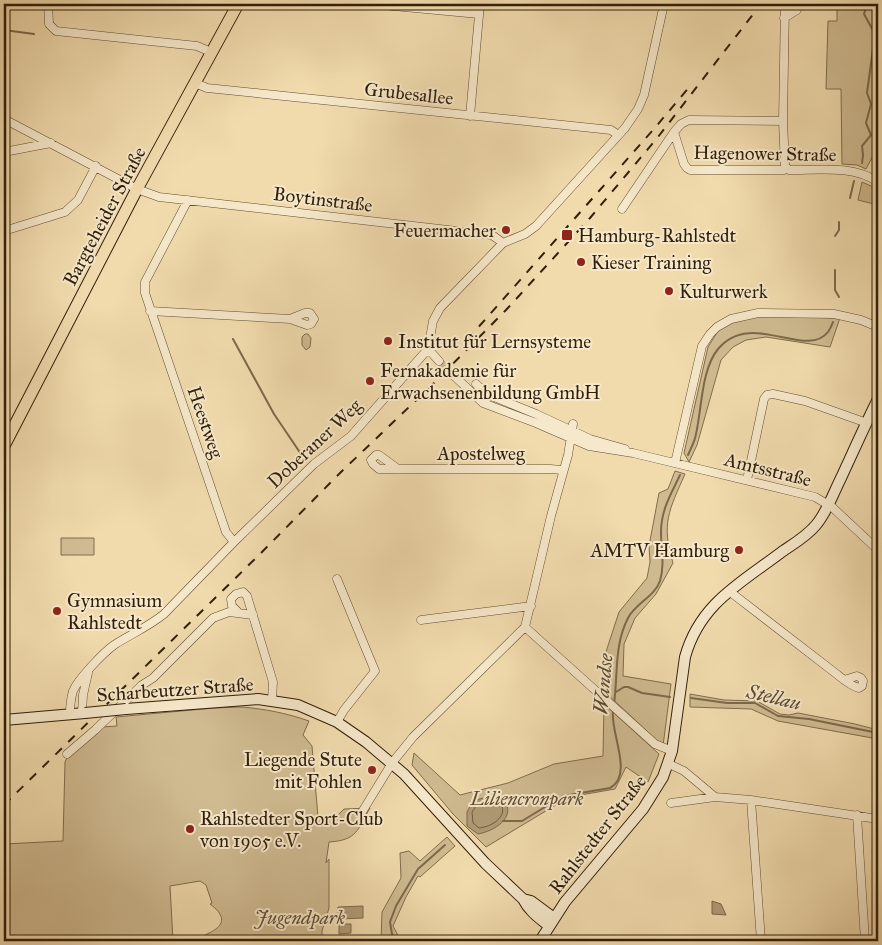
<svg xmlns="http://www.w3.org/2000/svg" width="882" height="945" viewBox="0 0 882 945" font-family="'IM FELL Great Primer',serif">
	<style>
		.green { fill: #d0bb91; stroke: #806c4d }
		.water { fill: #b09b75; stroke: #7d694a }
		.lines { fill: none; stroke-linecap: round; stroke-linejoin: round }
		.shore { stroke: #705c3f; stroke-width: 1 }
		.stream { stroke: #7d694a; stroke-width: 2 }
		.street-tunnel { stroke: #cbb58c; stroke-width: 8; stroke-dasharray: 8 4; stroke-linecap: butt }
		.street-casing { stroke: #614d32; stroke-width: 9 }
		.secondary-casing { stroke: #311e09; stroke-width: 12 }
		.primary-casing { stroke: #311e09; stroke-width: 13 }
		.street { stroke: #f6e8ca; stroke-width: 8 }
		.secondary { stroke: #f6e8ca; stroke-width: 10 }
		.primary { stroke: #f1dbad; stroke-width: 11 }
		.rail { stroke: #311e09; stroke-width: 2; stroke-dasharray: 9 9; stroke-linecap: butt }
		.secondary-bridge-casing { stroke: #311e09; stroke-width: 12; stroke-linecap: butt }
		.secondary-bridge { stroke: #f6e8ca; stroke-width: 10 }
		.poi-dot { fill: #8f2418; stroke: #f6e8ca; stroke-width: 2 }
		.labels { text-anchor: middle; stroke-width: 4; stroke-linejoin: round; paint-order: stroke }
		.street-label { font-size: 19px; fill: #311e09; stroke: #f6e8ca }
		.poi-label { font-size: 19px; fill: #311e09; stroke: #f6e8ca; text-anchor: start }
		.park-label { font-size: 19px; font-style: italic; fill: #614d32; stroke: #f6e8ca }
		.water-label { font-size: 20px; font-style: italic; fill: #5d4a2f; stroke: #f6e8ca }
	</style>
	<rect width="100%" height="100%" fill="#f1dbad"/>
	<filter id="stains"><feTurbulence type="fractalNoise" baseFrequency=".004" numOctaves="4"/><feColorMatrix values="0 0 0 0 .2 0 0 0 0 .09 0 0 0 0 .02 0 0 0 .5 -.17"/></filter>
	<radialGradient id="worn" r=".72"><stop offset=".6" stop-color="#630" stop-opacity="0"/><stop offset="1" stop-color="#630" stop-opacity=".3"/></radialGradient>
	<path class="green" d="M837 4H874L876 150 866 169 857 165 842 164 841 89H826L828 21H837Z
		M862 182 878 189V205L858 200Z
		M760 316 840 318 830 347 766 337 746 340 733 347 721 360 697 445 689 462 684 453 708 347 718 331 732 323Z
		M305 334H308L311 338 310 347 306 350 302 345V337Z
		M675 471 685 474C669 510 661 524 673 563L656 594 635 618 624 644 623 676 671 684 663 746 604 691 603 661 619 612 647 578 650 562 649 546 659 493 668 489Z
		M61 538H94V555H61Z
		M690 694 724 700 757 701 780 714 789 715 798 713 855 724 878 730V739L778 721 751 709 690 707Z
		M604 704 659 754 648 782 626 767 615 789 569 797 486 847 453 814 412 765 414 753 460 795 508 783 554 764 603 756Z
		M242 707C265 709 286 713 309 721L303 735 312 746 318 817H336L344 809 370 808C357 830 358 840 329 842L326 863 329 859V908L322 931V941H191C209 933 238 925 210 904L212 903 206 885 200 881 170 886 173 941H4V844L63 841 65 762 68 755 102 727 117 726 116 717 214 708Z
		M447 837 455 846 420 877 418 876 406 897 393 926 401 941H381L382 912 401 878 400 853 409 851 420 861Z"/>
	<path class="water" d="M483 798 504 799C517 818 494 831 478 834L467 826V812L473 801Z
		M712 901 721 904 726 915 712 914Z
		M363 906V918L338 919V907Z
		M339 924H351V933L339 934Z"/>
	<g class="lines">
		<path class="shore" d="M484 803 501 804C508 817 491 827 479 828L473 823 472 812 476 806Z"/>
		<path class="stream" d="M4 30 34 34
			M862 163 863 155 862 146 871 135 866 123 871 104 867 93 875 34 864 14 867 4
			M850 198 854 181
			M835 236 839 230V222
			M835 270V290L839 297
			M233 339 274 414 303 457
			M688 455C691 448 695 441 696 434 702 408 701 370 718 349 751 309 806 360 828 332 830 329 832 325 833 322
			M616 692 624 687H628L642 693 670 697
			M691 698 727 703H755L778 716 809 719 878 733
			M614 704C618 675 614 645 628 618 635 604 655 596 660 581 665 563 661 550 661 532 661 510 671 494 680 475
			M503 821H522L563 796 610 788C634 775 610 733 613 711
			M397 941 392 934 390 922 396 906 418 869 445 845"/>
		<path class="street-tunnel" d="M439 361 450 372"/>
		<g class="street-casing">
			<path id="street" d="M48 4 49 24 56 31 197 46 211 52
				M372 4 479 14
				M784 18 797 10V4
				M195 83 207 88 611 130 618 135
				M470 116 480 4
				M4 119 137 189 159 197 492 235 503 243
				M674 132 684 164 687 168 690 170H784L785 166
				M4 152 51 143
				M785 166 783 121 785 4
				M785 166 789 170C819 170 853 165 878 182
				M188 200 145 282V293L226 532 234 542
				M622 209 674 132 681 124 689 120 783 121
				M4 231 65 212 78 200 96 166
				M150 311 290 319 307 325 311 324 314 319 310 313H305L290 319
				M428 349 439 361
				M450 372 483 403 536 423 589 446 633 453 815 497 832 507 878 550
				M476 384 487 394 536 414 590 439 625 449
				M675 463 702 346 710 334 717 327 731 319 758 313 834 314 861 320 878 327
				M398 469 379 455H376L371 460 373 464 379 469H550L563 470
				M747 480 764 399 767 395 773 394 805 401 867 423
				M729 591 834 672C842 678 850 686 859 688L862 686 863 681 861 678 857 676 844 680
				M238 612 232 606 231 599 236 594 243 592 247 596 273 682 272 700
				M421 620 531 606
				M525 627 655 744 672 751
				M82 713 83 695 88 673
				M70 714C70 707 71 698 73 691 78 679 103 653 114 645 131 634 148 627 164 614L234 542 314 464 351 436 428 349 433 321 440 308 503 243 525 234 536 226 625 128 638 109 644 95 664 4
				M337 722 344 710 375 671 337 579
				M67 754 95 730 142 685 153 678 213 618 229 612 253 615
				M669 764 684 771 715 797 751 800 878 819
				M751 800 761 941
				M671 803 715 797
				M362 812 392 763 413 737 525 627 551 516 568 455 573 424
				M857 815 865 941"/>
		</g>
		<g class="secondary-casing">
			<path id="secondary" d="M126 709 258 699 298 705 337 722 366 742 404 774 485 863 523 899C529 911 539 918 549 926
				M4 720 85 713
				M523 899 531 901 554 918
				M540 941 565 902 643 809 663 777 672 751 685 657C700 603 741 583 783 551 795 543 807 536 816 525 827 512 833 494 841 478 853 452 865 425 878 399"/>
		</g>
		<g class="primary-casing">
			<path id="primary" d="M4 446 137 189 238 4"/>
		</g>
		<use href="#street" class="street"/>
		<use href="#secondary" class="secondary"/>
		<use href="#primary" class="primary"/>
		<path class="rail" d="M467 340 653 130 691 85
			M4 805 260 554 340 473 430 387 506 310 590 218 658 137 761 4"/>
		<g class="secondary-bridge-casing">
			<path id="secondary-bridge" d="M85 713 126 709"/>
		</g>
		<use href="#secondary-bridge" class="secondary-bridge"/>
	</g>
	<g class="poi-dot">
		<circle cx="506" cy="230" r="5"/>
		<rect x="561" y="229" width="12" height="12" rx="2.5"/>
		<circle cx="581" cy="262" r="5"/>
		<circle cx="669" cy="291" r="5"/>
		<circle cx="388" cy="341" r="5"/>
		<circle cx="370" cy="381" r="5"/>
		<circle cx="739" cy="550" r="5"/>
		<circle cx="57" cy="611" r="5"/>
		<circle cx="372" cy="770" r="5"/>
		<circle cx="190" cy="829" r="5"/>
	</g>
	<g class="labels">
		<g class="street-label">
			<text transform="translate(409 93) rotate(6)" y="7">Grubesallee</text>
			<text transform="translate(765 153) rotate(1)" y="7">Hagenower Straße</text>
			<text transform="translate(323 199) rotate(7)" y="7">Boytinstraße</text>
			<text transform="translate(104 216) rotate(-62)" y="7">Bargteheider Straße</text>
			<text transform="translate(206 422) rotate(71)" y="7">Heestweg</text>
			<text transform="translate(314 443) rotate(-43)" y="7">Doberaner Weg</text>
			<text x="481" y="460">Apostelweg</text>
			<text transform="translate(768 469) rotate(14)" y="7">Amtsstraße</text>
			<text transform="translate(175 689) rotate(-4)" y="7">Scharbeutzer Straße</text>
			<text transform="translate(597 834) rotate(-52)" y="7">Rahlstedter Straße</text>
		</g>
		<g class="poi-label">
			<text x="496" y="237" text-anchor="end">Feuermacher</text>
			<text x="578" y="242">Hamburg-Rahlstedt</text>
			<text x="591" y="269">Kieser Training</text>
			<text x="679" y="298">Kulturwerk</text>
			<text x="398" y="348">Institut für Lernsysteme</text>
			<text x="380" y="377">Fernakademie für<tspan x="380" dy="22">Erwachsenenbildung GmbH</tspan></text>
			<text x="729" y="557" text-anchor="end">AMTV Hamburg</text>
			<text x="67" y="607">Gymnasium<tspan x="67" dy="22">Rahlstedt</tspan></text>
			<text x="362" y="766" text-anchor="end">Liegende Stute<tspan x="362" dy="22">mit Fohlen</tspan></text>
			<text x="200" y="825">Rahlstedter Sport-Club<tspan x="200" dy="22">von 1905 e.V.</tspan></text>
		</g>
		<g class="park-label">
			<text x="527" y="805">Liliencronpark</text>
			<text x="300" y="924">Jugendpark</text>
		</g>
		<g class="water-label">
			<text transform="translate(603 684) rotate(-85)" y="7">Wandse</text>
			<text transform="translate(774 697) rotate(13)" y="7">Stellau</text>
		</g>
	</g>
	<rect width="882" height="945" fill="none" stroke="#f1dbad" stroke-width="20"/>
	<rect x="5" y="5" width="872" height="935" fill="none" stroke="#311e09" stroke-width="2.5"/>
	<rect x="10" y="10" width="862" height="925" fill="none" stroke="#311e09"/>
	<rect width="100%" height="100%" filter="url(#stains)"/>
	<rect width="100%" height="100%" fill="url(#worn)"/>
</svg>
